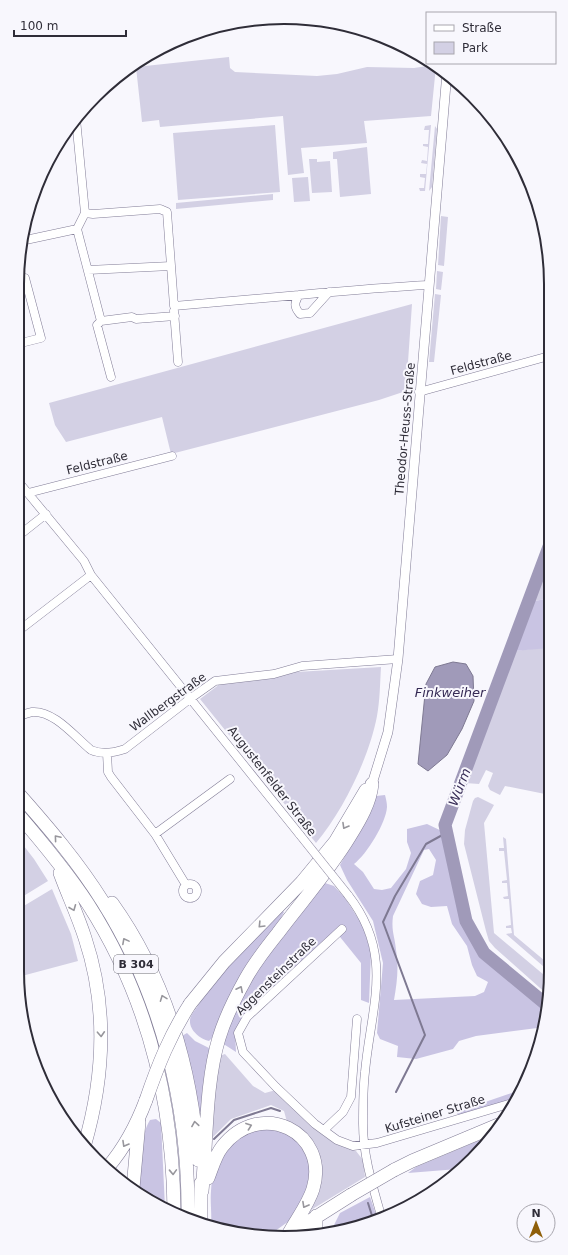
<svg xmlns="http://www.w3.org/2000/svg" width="568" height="1255" viewBox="0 0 568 1255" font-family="'DejaVu Sans',sans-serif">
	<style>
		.green { fill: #d3d0e4 }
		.forest { fill: #c9c4e3; fill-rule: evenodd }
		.water { fill: #a09ab9; stroke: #7e7992 }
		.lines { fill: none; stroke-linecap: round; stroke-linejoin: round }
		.stream { stroke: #7e7992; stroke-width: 2 }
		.river { stroke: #a09ab9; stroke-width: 13 }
		.minor-casing { stroke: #827d97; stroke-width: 9 }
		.tertiary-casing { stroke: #827d97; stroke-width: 10 }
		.trunk-casing { stroke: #827d97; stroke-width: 14 }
		.minor { stroke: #fff; stroke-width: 8 }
		.tertiary { stroke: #fff; stroke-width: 9 }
		.trunk { stroke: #fff; stroke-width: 13 }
		.minor-bridge-casing { stroke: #827d97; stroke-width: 9; stroke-linecap: butt }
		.trunk-bridge-casing { stroke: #827d97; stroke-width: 14; stroke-linecap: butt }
		.minor-bridge { stroke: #fff; stroke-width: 8 }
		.trunk-bridge { stroke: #fff; stroke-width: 13 }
		.oneway { stroke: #97969c }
		.labels { text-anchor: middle; stroke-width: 4; stroke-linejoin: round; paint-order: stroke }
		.shield { fill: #f8f7fd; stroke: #6b6a73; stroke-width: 1 }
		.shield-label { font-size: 11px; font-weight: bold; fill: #2f2d38 }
		.street-label { font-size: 12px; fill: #2f2d38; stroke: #f8f7fd }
		.water-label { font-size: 13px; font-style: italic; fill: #362b55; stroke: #f8f7fd }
		.rim { fill: none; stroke: #2f2d38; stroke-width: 2 }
	</style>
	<rect width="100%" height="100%" fill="#f8f7fd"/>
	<path class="green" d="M229 57 230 68 235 72 317 76 337 74 367 67 414 68 434 65 436 66 431 116 364 121 367 143 301 148 304 173 288 175 283 116 160 127 159 120 142 122 136 67Z
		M275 125 280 192 178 200 173 133Z
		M431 125 425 191H420L419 188H424L425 178 420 177V174H426L427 164 421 163 422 160 427 161 428 147 423 146V144H428L429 130H424L425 126Z
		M435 126 437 129 432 187 429 191Z
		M367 147 371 194 340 197 337 159H333V152Z
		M309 159H317V162L330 161 332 192 312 193Z
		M308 177 310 201 294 202 292 178Z
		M273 194V200L176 209V203Z
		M441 216 448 217 444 266 438 265Z
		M437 271 443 272 441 290 436 289Z
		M435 294 441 295 434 362H429Z
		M412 304 406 391 379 400 171 454 162 417 66 442 55 425 49 403Z
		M550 559V601L546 599 534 601Z
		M548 647 550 648V795L505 786 500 795 490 790 488 786 493 773 486 770 479 784 465 783 514 651Z
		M381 667C380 683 380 700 377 716 369 758 343 811 316 843L200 699 220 684 296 672Z
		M478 797 494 805 484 823 494 933 550 980 549 996 495 948 489 941 486 931 464 844 465 830 473 801 475 798Z
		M17 837 34 859 48 881 17 900V887L21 884 17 877Z
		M503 837 506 839 514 935 551 966V973L506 934 512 933 511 928H506V926L511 925 509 899H504L503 897 508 896 507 883H502V881L507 880 504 851H499V848H504Z
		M52 889 71 934 78 961 18 977 17 910Z
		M225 1054 253 1086 265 1093 276 1090 316 1130 334 1143 356 1151 363 1160 365 1177 306 1213 311 1140 301 1128 287 1122 284 1111 271 1105 231 1119 209 1141 219 1056Z"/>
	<path class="forest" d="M546 599 550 601V648L514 651 534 601Z
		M385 795C386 799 387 803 387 807 386 823 367 854 354 864L363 872 374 889 382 890 391 888 406 869 411 853 407 842V829L427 824 446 833 466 921 484 953 548 1006 545 1027 476 1036 459 1041 453 1049 416 1059 397 1057 398 1046 380 1039 377 1033 383 963 373 921 347 880 340 865 359 831 376 796ZM429 849 436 860 433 875 420 881 416 894 422 904 431 907 447 906 452 924 467 946 472 965 477 976 488 982 484 992 475 996 394 1000C397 983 399 967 396 950 395 937 391 931 393 916L424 850Z
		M325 883 334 886 345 898 363 926 371 953 369 1003 361 1000V963L336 932 249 1011 235 1030 236 1052 222 1043 239 1001 274 945Z
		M281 910 284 912 279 922 214 1036 209 1041C200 1039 189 1030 190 1020 190 1016 195 1010 197 1007 219 969 251 941 281 910Z
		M187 1033 195 1041 211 1049 203 1112 197 1111 180 1037Z
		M520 1090 512 1103 461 1118 456 1112Z
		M156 1119 161 1123 165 1208 150 1202 139 1193C140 1173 139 1137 150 1120Z
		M256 1127H273L295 1138 308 1158 311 1172 306 1196 289 1221 271 1234 232 1233 211 1225C212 1213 210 1202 211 1191 213 1159 230 1143 256 1127Z
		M492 1135 485 1147 458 1169 408 1173 416 1167Z
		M370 1197 378 1220 358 1227 354 1222 353 1228 330 1233 340 1213Z"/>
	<path class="water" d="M453 662 466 664 473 676 474 701 462 729 447 755 428 771 418 764 426 684 435 667Z"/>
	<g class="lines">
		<path class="stream" d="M396 1092 425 1035 383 922 395 896 426 844 446 833
			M214 1139 234 1120 271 1108 280 1111
			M368 1203 374 1222"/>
		<path class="river" d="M548 1006 484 953 466 921 445 825 550 544"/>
		<g class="minor-casing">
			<path id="minor" d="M76 119 85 213
				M85 213 93 214 160 209 167 212 174 306 299 295
				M77 229 101 321 97 325 111 377
				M21 241 77 229 85 213
				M88 270 171 266
				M329 292 310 313 300 314C294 307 294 303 299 295 342 291 386 287 429 285
				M174 311 178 362
				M101 321 132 317 136 319 175 316
				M17 344 41 338 25 278
				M419 392 549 356
				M17 480 84 561 91 575 300 835
				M28 493 172 456
				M17 537 46 514
				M17 632 91 575
				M17 717C22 715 27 713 32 712 54 710 75 737 91 750 102 755 113 753 125 749L191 698 215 681 274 674 302 666 398 659
				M107 753 108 772 111 777 155 834 186 885
				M155 834 230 779
				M183 891a7 7 0 1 1 14 0a7 7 0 1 1-14 0Z
				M348 895C395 955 371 1006 365 1072 363 1089 363 1107 363 1124 363 1156 373 1187 382 1219
				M342 929 247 1017 238 1033 243 1052 276 1087 315 1124 337 1140 353 1146 377 1143 512 1103
				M324 1130 343 1112 351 1097 357 1019"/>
		</g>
		<g class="tertiary-casing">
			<path id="tertiary" d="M372 784 388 732 398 659 447 72"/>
		</g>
		<g class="trunk-casing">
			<path id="trunk" d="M17 792C48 827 78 862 103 902 162 996 189 1106 188 1216
				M17 813C42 842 67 872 88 904 147 996 173 1102 174 1211
				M60 873C68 895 78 916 85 938 108 1007 104 1079 84 1147
				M112 903C165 977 192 1069 198 1160
				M190 1004 224 962 302 882 335 842 366 790
				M108 1167C125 1147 137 1124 146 1100
				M394 1170 412 1161 498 1125
				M208 1178C212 1168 215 1156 222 1147 261 1097 330 1133 313 1189 308 1205 296 1220 288 1235
				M201 1183V1221
				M133 1188 139 1122
				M202 1191C207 1142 205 1084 219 1038 225 1018 235 998 245 980 254 963 266 948 278 933 302 901 329 871 350 836 360 820 370 803 372 784
				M316 1216V1236
				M291 1233 351 1195"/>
		</g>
		<use href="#minor" class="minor"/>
		<use href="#tertiary" class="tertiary"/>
		<use href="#trunk" class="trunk"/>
		<g class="minor-bridge-casing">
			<path id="minor-bridge" d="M300 835 348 895"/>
		</g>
		<g class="trunk-bridge-casing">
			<path id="trunk-bridge" d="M146 1100C158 1065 170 1035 190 1004
				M351 1195 394 1170"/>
		</g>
		<use href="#minor-bridge" class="minor-bridge"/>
		<use href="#trunk-bridge" class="trunk-bridge"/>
	</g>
	<defs><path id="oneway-chevron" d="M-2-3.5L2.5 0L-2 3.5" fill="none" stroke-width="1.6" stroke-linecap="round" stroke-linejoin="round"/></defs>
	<g class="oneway">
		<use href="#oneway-chevron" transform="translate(345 826) rotate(120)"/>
		<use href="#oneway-chevron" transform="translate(57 838) rotate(-130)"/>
		<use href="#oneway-chevron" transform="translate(73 908) rotate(68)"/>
		<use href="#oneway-chevron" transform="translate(261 925) rotate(134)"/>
		<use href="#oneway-chevron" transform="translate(125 941) rotate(-118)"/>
		<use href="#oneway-chevron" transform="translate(240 989) rotate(-63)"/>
		<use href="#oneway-chevron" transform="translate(163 998) rotate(-111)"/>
		<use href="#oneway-chevron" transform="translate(101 1034) rotate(87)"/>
		<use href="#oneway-chevron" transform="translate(195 1124) rotate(-99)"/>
		<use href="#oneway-chevron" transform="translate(249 1126) rotate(-20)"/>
		<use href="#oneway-chevron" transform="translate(125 1144) rotate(120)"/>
		<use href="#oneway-chevron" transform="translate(173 1172) rotate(88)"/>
		<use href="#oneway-chevron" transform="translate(305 1205) rotate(119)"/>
	</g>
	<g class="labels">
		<rect class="shield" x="114" y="955" width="44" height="18" rx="3"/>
		<g class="shield-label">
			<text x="136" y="968">B 304</text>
		</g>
		<g class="street-label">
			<text transform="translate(481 363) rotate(-15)" y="4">Feldstraße</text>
			<text transform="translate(405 429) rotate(-85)" y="4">Theodor-Heuss-Straße</text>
			<text transform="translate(97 463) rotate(-14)" y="4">Feldstraße</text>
			<text transform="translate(168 702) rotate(-36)" y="4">Wallbergstraße</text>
			<text transform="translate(272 781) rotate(52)" y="4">Augustenfelder Straße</text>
			<text transform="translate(276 976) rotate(-44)" y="4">Aggensteinstraße</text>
			<text transform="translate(435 1114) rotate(-17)" y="4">Kufsteiner Straße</text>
		</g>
		<g class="water-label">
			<text x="450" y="697">Finkweiher</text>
			<text transform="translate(459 787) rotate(-69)" y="5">Würm</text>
		</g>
	</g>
	<path d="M0 0H568V1255H0ZM284 24H284A260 260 0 0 1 544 284V971A260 260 0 0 1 284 1231H284A260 260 0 0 1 24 971V284A260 260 0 0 1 284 24Z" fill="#f8f7fd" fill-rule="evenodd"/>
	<path class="rim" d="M284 24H284A260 260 0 0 1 544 284V971A260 260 0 0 1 284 1231H284A260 260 0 0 1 24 971V284A260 260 0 0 1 284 24Z"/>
	<rect x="426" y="12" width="130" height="52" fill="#f8f7fd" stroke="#a8a6ae"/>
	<rect x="434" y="25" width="20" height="6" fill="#ffffff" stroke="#a8a6ae"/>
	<text x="462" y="32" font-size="12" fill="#2f2d38">Straße</text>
	<rect x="434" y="42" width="20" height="12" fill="#d3d0e4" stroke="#a8a6ae"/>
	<text x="462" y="52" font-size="12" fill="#2f2d38">Park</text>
	<g transform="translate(536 1223)"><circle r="19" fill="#f8f7fd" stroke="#a8a6ae"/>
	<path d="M0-3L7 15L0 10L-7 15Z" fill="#8f5f09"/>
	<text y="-6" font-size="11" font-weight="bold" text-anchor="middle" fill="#2f2d38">N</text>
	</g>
	<path d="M14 30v6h112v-6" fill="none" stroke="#2f2d38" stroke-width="2"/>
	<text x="20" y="30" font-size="12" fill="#2f2d38" stroke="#f8f7fd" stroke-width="3" paint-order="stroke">100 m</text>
</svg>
